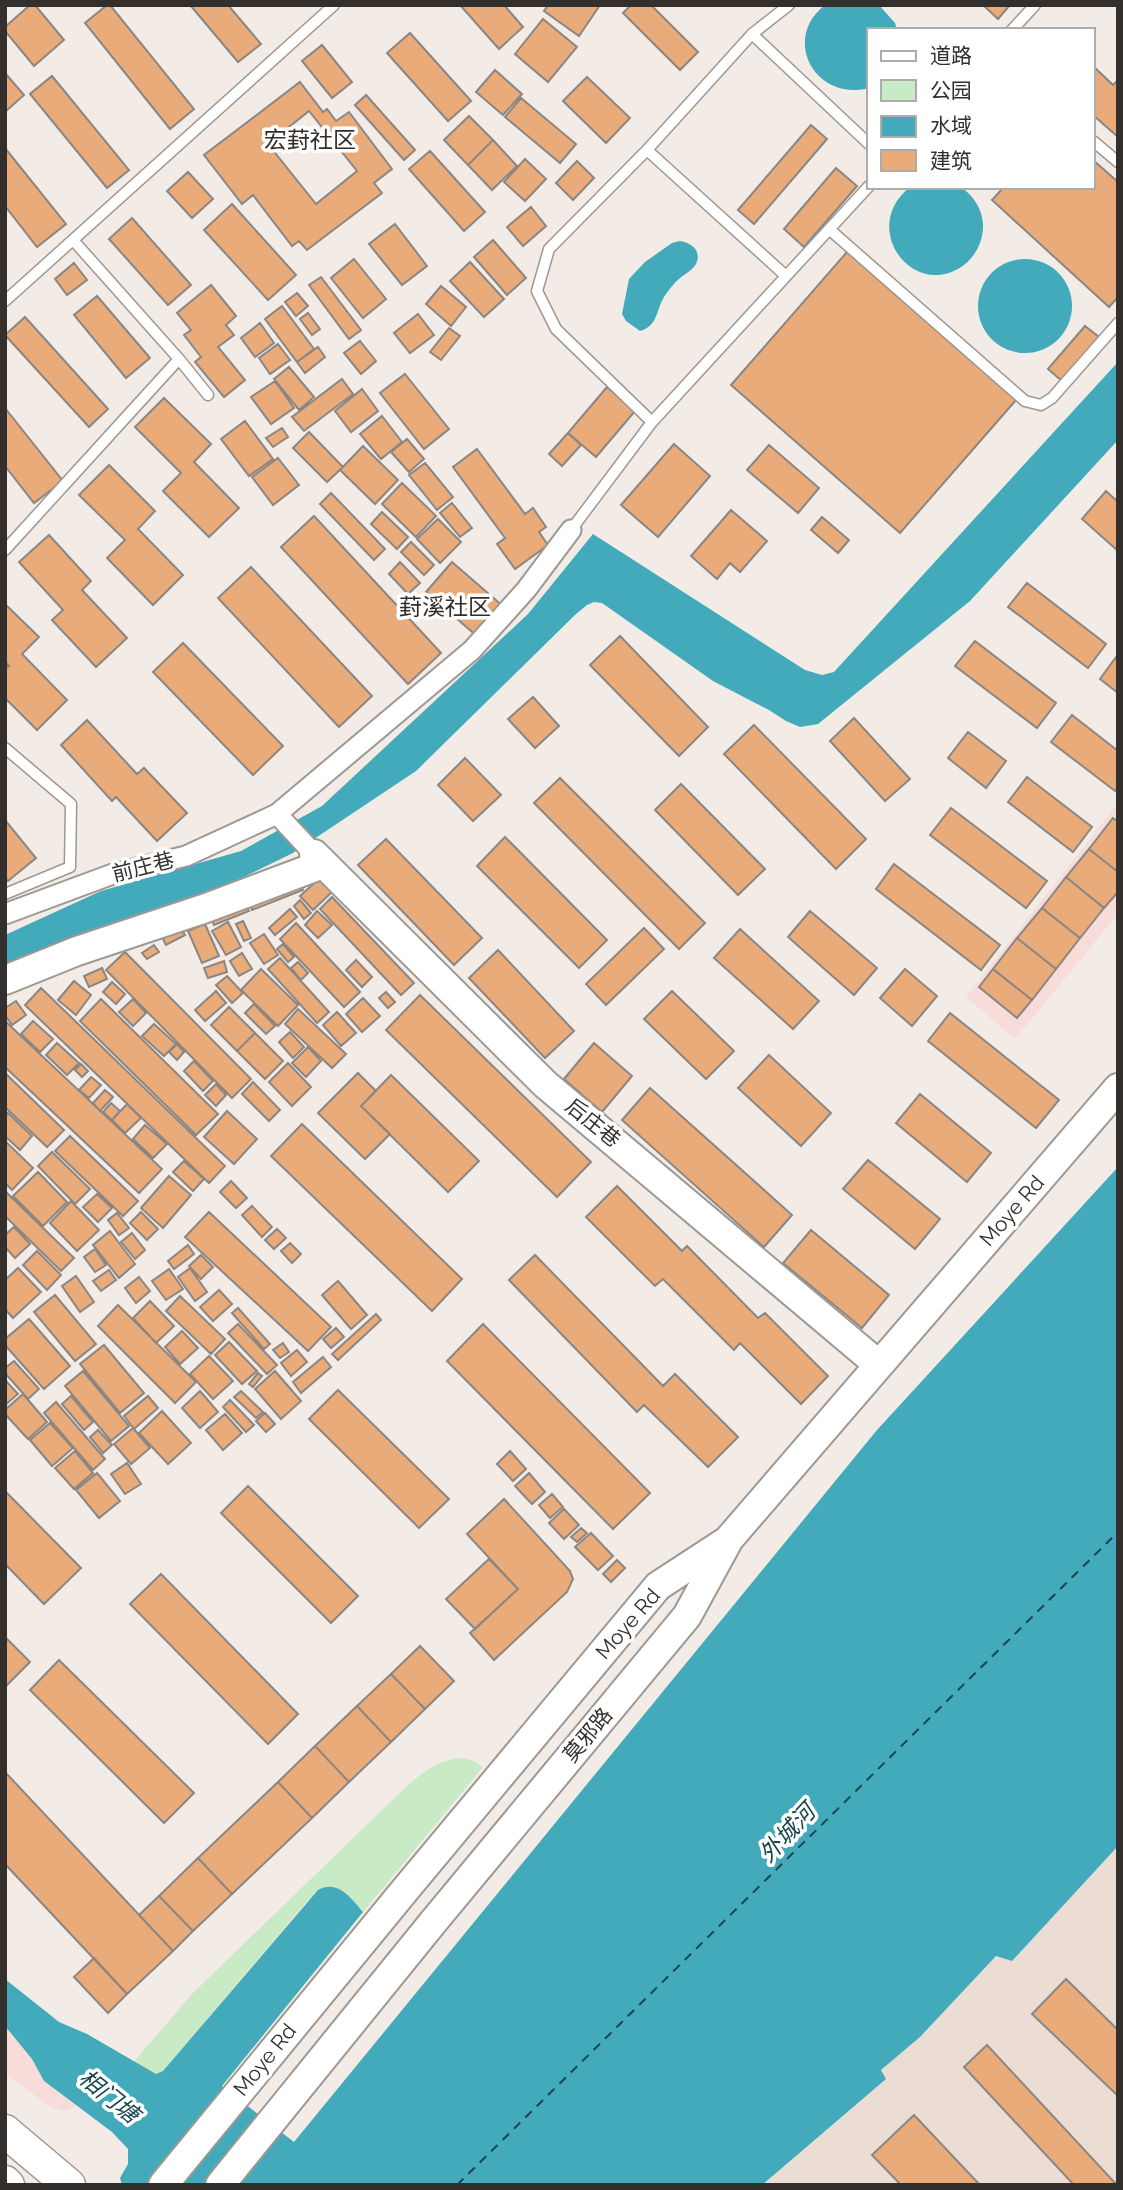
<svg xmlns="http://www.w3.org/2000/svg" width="1123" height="2190" viewBox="0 0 1123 2190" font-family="Raleway,'Noto Sans SC',sans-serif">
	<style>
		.commercial { fill: #f7dcda }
		.built { fill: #ebddd3 }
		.green { fill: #c8ebc5 }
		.water { fill: #42aabb }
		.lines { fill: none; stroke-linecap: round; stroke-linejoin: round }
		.ferry { stroke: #18464e; stroke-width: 2; stroke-dasharray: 9 7; stroke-linecap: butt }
		.building { fill: #e9ab7a; stroke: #8c8682; stroke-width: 2; fill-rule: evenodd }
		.lane-casing { stroke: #9e9893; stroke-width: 13 }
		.street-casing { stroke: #9e9893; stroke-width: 23 }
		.secondary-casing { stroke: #9e9893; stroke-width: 32 }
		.primary-casing { stroke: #9e9893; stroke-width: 35 }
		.lane { stroke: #fff; stroke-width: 10 }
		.street { stroke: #fff; stroke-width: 19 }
		.secondary { stroke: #fff; stroke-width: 28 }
		.primary { stroke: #fff; stroke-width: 32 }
		.labels { text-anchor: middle; stroke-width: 7; stroke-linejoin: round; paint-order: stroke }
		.street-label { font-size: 21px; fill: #322f2d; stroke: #fff }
		.neighbourhood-label { font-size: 23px; fill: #332d2a; stroke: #fff }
		.water-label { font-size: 23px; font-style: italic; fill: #18464e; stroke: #fff }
	</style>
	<rect width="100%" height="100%" fill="#f2ebe6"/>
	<path class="commercial" d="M1118 803V914L1015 1039 966 997Z
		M5 2026 32 2059 44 2081 75 2106 69 2110 62 2111 49 2106 5 2073Z"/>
	<path class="built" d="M1118 1846V2185H762L886 2079 880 2071 920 2037 996 1956 1012 1961Z"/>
	<path class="green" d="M460 1758 472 1760 483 1767 363 1912 343 1890 308 1900 163 2071 156 2075 133 2063 192 1994 409 1784C425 1771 439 1760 460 1758Z"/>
	<path class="water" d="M825 5H879L895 23 897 30H869V88C815 102 781 39 825 5Z
		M910 187H960C974 195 984 212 983 228 982 243 976 255 964 265 914 302 858 228 910 187Z
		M680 241C692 243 702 251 696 264 692 271 684 274 679 279 673 284 668 291 664 297 656 310 658 326 640 331L626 321 622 314 629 279 645 262 672 243Z
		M978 306a47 47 0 1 1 94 0a47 47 0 1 1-94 0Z
		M1118 362V440L970 601 818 724 800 727 786 721 769 710 713 681 602 603 594 602 587 605 576 614 416 771 293 853 225 886 97 928 48 951 5 967V935L101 891 241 851 322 806 528 614 593 534 805 670 822 675 834 672Z
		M1118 1167V1846L1012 1961 996 1956 920 2037 881 2070 886 2079 762 2185H122L120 2178 128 2164V2149L112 2132 44 2081 32 2059 5 2026V1979L59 2022 87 2034 156 2074 163 2071 318 1890C338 1879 351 1898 363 1912L222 2086 294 2142 877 1430Z"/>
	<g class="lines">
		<path class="ferry" d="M457 2185 1118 1532"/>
	</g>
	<path class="building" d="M30 5H35L64 40 34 66 5 31V27Z
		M107 5H110L194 109 170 129 85 23Z
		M190 5H228L261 44 238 62Z
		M460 5H504L523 27 499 49Z
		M548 5H600L579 36 544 11Z
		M631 5H651L698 52 680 70 623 13Z
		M983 5H1010L998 19Z
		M543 19 577 47 548 82 515 54Z
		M410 33 471 101 448 121 387 53Z
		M322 45 352 82 332 98 302 61Z
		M1093 66 1113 85 1118 80V137L1093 115Z
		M495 70 522 94 503 115 476 92Z
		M5 73 24 95 5 112Z
		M52 76 129 170 107 188 30 94Z
		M587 77 630 118 606 143 563 101Z
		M300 82 323 112 327 109 336 121 349 112 392 169 374 183 382 193 307 250 299 241 292 246 253 195 242 204 204 155ZM309 111 357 171 316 204 268 144Z
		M366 95 415 150 404 160 355 105Z
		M521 98 576 144 560 163 505 117Z
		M469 116 493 140 468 165 444 140Z
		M811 125 827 139 754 224 738 210Z
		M493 140 517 166 492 190 468 165Z
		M5 148 66 224 37 247 5 206Z
		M430 151 485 212 464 231 409 169Z
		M525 159 546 179 525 201 504 182Z
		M1093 160 1118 182V297L1109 307 992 200 1004 187H1093Z
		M577 161 594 178 573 200 556 183Z
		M836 168 857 186 804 247 784 229Z
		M188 172 213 199 192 218 167 191Z
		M232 204 296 275 268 300 204 230Z
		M531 207 546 226 523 246 507 227Z
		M132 218 191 285 168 305 109 239Z
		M395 224 427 266 402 285 369 244Z
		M493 240 526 278 507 295 474 257Z
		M847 252 1016 400 900 533 731 385Z
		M354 259 386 299 363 318 331 278Z
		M470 262 504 299 484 317 450 281Z
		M74 263 87 280 67 295 55 279Z
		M321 277 361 330 349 339 309 285Z
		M211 285 236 316 226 325 234 335 218 347 245 380 224 397 195 362 201 357 184 335 191 330 177 313Z
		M441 286 466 307 451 326 426 304Z
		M297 293 308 306 296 316 285 302Z
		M97 296 150 358 126 378 74 315Z
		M282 306 314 349 297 362 265 319Z
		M308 313 320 329 312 335 300 319Z
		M418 314 434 335 410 353 394 333Z
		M25 317 108 409 89 427 5 335Z
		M260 323 274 343 255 357 241 338Z
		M1085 326 1099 337 1062 381 1048 369Z
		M449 328 460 336 441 360 430 352Z
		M360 341 376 361 361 374 344 353Z
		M278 344 290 360 270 374 259 358Z
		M318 347 325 357 305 373 297 362Z
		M289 367 314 397 299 410 274 379Z
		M405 374 449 429 424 449 380 393Z
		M342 379 353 394 304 431 292 417Z
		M275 381 294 408 271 424 251 397Z
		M607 387 635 411 596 457 568 433Z
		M362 389 378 411 351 432 335 411Z
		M164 398 211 444 194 462 239 508 209 537 163 491 181 473 135 427Z
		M5 408 63 481 34 503 5 466Z
		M382 416 402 442 381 459 360 434Z
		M245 421 273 459 249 476 221 439Z
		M282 428 288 437 273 447 266 438Z
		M309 432 343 467 327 482 293 448Z
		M568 433 581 445 562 466 549 454Z
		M407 439 424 459 409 472 391 452Z
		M674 444 710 476 658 537 621 505Z
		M769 445 819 488 798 513 747 470Z
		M363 446 398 480 375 504 340 470Z
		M477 449 525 514 533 508 546 527 539 532 548 545 515 569 497 544 505 538 453 467Z
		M278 458 299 485 273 505 252 477Z
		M425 463 453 497 437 510 409 475Z
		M109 465 155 511 138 529 183 575 153 605 107 558 125 540 79 495Z
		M402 483 436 516 416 537 382 504Z
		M1106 491 1118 502V551L1082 519Z
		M331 493 385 549 374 560 320 504Z
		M452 503 472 528 460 537 440 513Z
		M731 510 767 541 740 572 730 563 717 579 691 556Z
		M382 512 408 537 397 549 371 524Z
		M314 516 441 653 408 684 281 547Z
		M822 517 849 540 838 553 811 530Z
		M438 519 461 542 440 563 417 539Z
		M49 535 91 581 82 590 127 638 96 667 52 620 63 610 19 562Z
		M411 542 434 565 424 575 401 552Z
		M400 562 420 583 408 594 389 574Z
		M452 562 504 607 478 637 426 592Z
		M251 567 372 696 339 727 218 598Z
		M1027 583 1106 644 1088 668 1008 607Z
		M5 604 39 637 22 654 67 700 37 730 5 698V669L9 666 5 662Z
		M620 636 708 727 679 756 590 665Z
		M975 641 1056 703 1037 728 955 666Z
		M183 643 283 746 253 775 153 672Z
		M1116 657 1118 659V693L1100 679Z
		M533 697 559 726 535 748 508 719Z
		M1072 715 1118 751V788L1115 791 1051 742Z
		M854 718 910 779 885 801 830 741Z
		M87 720 137 774 144 768 187 813 157 841 116 797 112 801 61 745Z
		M754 725 866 839 836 869 724 754Z
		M968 732 1006 761 986 788 948 758Z
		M465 758 501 795 473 821 438 785Z
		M1027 777 1092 827 1073 852 1008 802Z
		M560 778 705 923 679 949 534 803Z
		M681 784 765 869 738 895 655 810Z
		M951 808 1047 881 1026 908 930 835Z
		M1113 818 1118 822V872L1089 849Z
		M5 820 36 858 8 881 5 878Z
		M505 837 607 940 579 968 477 866Z
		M386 839 482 938 454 965 358 865Z
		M1089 849 1118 872V892L1104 908 1066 877Z
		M894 864 1000 945 981 970 876 889Z
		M321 877 333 891 313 910 300 896Z
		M1066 877 1104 908 1080 938 1042 908Z
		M300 882 303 890 252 910 249 902Z
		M332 897 414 983 401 995 320 909Z
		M300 900 311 913 304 919 294 906Z
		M245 904 249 911 214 925 211 918Z
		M1042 908 1080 938 1056 969 1017 938Z
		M290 909 297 917 275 935 269 928Z
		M317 911 332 925 318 938 305 925Z
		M810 911 877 968 854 995 788 937Z
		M243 921 251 938 244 941 236 924Z
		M228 922 241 947 226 955 212 931Z
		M296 923 360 992 344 1007 280 939Z
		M205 924 219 956 202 963 188 931Z
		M180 927 185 935 166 945 162 937Z
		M644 928 664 949 606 1005 586 984Z
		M740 929 819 1001 793 1029 714 958Z
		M264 934 278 955 264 964 250 943Z
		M1017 938 1056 969 1032 1000 993 969Z
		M283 944 294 957 288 962 277 949Z
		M154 945 159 952 147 959 142 953Z
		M498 950 574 1031 545 1058 469 978Z
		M125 952 251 1079 232 1098 106 970Z
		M242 953 252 969 239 976 230 961Z
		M280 958 329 1012 317 1023 268 969Z
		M356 960 372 977 362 987 346 970Z
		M224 961 227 972 208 978 204 968Z
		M298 962 308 973 301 980 291 968Z
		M102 968 107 979 89 987 84 976Z
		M261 969 298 1005 278 1026 241 990Z
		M905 969 937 996 912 1026 880 998Z
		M993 969 1032 1000 1017 1018 979 987Z
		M227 976 243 993 232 1003 216 985Z
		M74 981 91 995 76 1015 58 1000Z
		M112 982 125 994 116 1004 103 992Z
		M41 988 225 1166 209 1183 25 1005Z
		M216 991 226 1003 205 1021 195 1010Z
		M672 991 734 1051 706 1079 644 1019Z
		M386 992 395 1002 388 1008 379 998Z
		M420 995 591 1162 557 1197 386 1030Z
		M363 998 380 1016 362 1032 346 1014Z
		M101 999 218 1114 196 1135 80 1021Z
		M133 999 146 1013 133 1026 119 1012Z
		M16 1001 26 1015 12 1025 5 1015V1008Z
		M254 1004 275 1026 266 1034 245 1013Z
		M229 1007 255 1033 237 1051 211 1025Z
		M298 1009 346 1054 332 1068 285 1024Z
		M337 1012 356 1033 341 1046 323 1025Z
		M950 1013 1059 1100 1036 1128 928 1041Z
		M5 1021 162 1169 139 1193 5 1067Z
		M33 1021 53 1039 40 1052 21 1034Z
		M154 1024 176 1044 164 1056 142 1036Z
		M290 1032 304 1047 293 1058 279 1042Z
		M255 1033 283 1061 265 1079 237 1051Z
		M57 1043 79 1063 67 1075 46 1055Z
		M594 1043 632 1076 602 1112 564 1079Z
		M177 1044 184 1052 177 1060 169 1052Z
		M308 1047 321 1061 306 1077 292 1063Z
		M769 1055 831 1113 801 1146 738 1088Z
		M194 1061 213 1081 203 1091 184 1071Z
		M288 1063 311 1087 292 1106 269 1082Z
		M81 1064 88 1071 82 1077 75 1070Z
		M5 1073 64 1130 47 1147 5 1107Z
		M358 1073 376 1091 361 1106 390 1134 365 1159 318 1113Z
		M391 1075 479 1161 448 1192 361 1106Z
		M91 1077 101 1085 89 1098 79 1090Z
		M253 1082 280 1110 269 1121 242 1094Z
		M216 1084 226 1095 216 1106 205 1095Z
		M650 1088 792 1215 764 1247 622 1120Z
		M105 1090 113 1097 100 1111 93 1103Z
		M920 1094 991 1153 967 1182 896 1123Z
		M111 1103 120 1111 112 1120 103 1112Z
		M127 1104 141 1118 125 1133 112 1120Z
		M227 1111 257 1139 234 1164 204 1137Z
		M8 1113 32 1136 20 1150 5 1136V1116Z
		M302 1124 462 1279 432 1311 271 1156Z
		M145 1125 167 1144 153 1158 133 1139Z
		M70 1136 138 1201 123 1216 55 1151Z
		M5 1141 33 1168 12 1190 5 1183Z
		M52 1152 90 1189 75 1204 38 1166Z
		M868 1160 940 1219 915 1249 843 1189Z
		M184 1161 204 1179 193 1191 173 1172Z
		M38 1172 67 1202 43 1226 13 1196Z
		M169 1176 191 1195 163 1228 141 1208Z
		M231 1181 247 1198 236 1208 220 1192Z
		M617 1186 682 1251 687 1246 758 1318 765 1313 828 1376 801 1404 740 1343 734 1350 663 1279 655 1286 586 1217Z
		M5 1191 74 1258 61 1271 5 1216Z
		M97 1194 112 1208 98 1222 83 1207Z
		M71 1201 99 1230 77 1251 50 1223Z
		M252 1206 272 1227 262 1237 242 1215Z
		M141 1212 158 1229 147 1240 130 1223Z
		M209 1212 331 1327 308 1351 185 1237Z
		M117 1213 129 1228 119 1235 108 1220Z
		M14 1227 30 1244 15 1258 5 1247V1235Z
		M277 1229 286 1238 274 1249 265 1240Z
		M811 1230 889 1295 862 1328 783 1263Z
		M110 1231 135 1264 119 1278 93 1245Z
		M132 1233 145 1250 135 1259 121 1242Z
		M290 1243 301 1254 292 1263 281 1251Z
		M188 1245 194 1254 174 1269 168 1261Z
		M95 1249 106 1265 95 1272 84 1257Z
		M37 1251 61 1275 47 1290 23 1265Z
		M201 1255 213 1267 201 1279 189 1266Z
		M535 1255 663 1386 675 1374 738 1437 708 1467 644 1405 637 1412 509 1280Z
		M18 1268 41 1292 13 1318 5 1309V1280Z
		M190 1268 207 1292 195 1301 178 1277Z
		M169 1269 183 1289 166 1300 152 1281Z
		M109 1270 116 1280 101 1291 93 1281Z
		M76 1276 94 1302 80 1312 62 1286Z
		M139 1277 150 1291 136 1303 125 1288Z
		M338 1281 367 1315 351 1329 322 1295Z
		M219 1290 232 1304 213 1321 200 1307Z
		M55 1295 96 1344 75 1361 34 1312Z
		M180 1296 225 1339 211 1354 166 1311Z
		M150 1301 174 1326 156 1343 133 1318Z
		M118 1305 196 1382 175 1403 98 1326Z
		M238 1308 270 1344 264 1349 232 1313Z
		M376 1314 381 1320 338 1360 332 1354Z
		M29 1319 70 1366 44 1389 5 1345V1339Z
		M238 1324 277 1365 267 1374 228 1333Z
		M483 1324 650 1493 613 1529 447 1361Z
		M336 1328 344 1337 331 1348 323 1339Z
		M182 1331 198 1348 180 1364 165 1347Z
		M229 1342 257 1371 242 1384 215 1355Z
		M283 1343 289 1352 280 1358 273 1350Z
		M104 1345 144 1393 120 1413 80 1364Z
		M297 1350 307 1362 291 1376 281 1363Z
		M209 1356 233 1381 213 1399 190 1374Z
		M323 1357 331 1367 301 1393 293 1382Z
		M14 1361 39 1389 28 1399 5 1373V1368Z
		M83 1371 129 1426 111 1441 65 1386Z
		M275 1371 301 1401 281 1419 255 1389Z
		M258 1373 262 1376 253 1387 249 1384Z
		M6 1381 18 1394 5 1405V1382Z
		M338 1390 449 1499 419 1528 309 1419Z
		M200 1391 218 1412 200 1428 182 1408Z
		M241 1391 263 1412 256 1418 234 1397Z
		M23 1394 47 1422 28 1439 5 1414V1410Z
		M71 1396 93 1422 84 1430 62 1404Z
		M148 1396 158 1408 134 1429 124 1416Z
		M230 1400 254 1425 246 1432 223 1407Z
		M56 1402 105 1459 93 1470 44 1413Z
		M162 1411 191 1443 168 1464 139 1433Z
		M265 1413 275 1424 266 1432 256 1421Z
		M225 1414 242 1433 223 1450 206 1430Z
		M50 1423 73 1448 52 1466 30 1440Z
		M133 1428 150 1448 131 1464 114 1444Z
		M98 1430 112 1445 103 1453 90 1437Z
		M75 1451 93 1473 74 1489 55 1468Z
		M510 1451 526 1469 513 1481 497 1464Z
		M127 1463 141 1484 125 1494 111 1474Z
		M97 1473 120 1501 99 1518 76 1490Z
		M529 1473 545 1492 532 1504 515 1486Z
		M248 1486 358 1596 331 1623 221 1513Z
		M5 1491 81 1568 44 1604 5 1564Z
		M552 1494 563 1507 550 1518 539 1505Z
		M504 1499 570 1571 573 1579 567 1592 494 1660 470 1633 518 1589 467 1534Z
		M564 1509 579 1525 564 1539 549 1523Z
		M581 1528 587 1533 577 1542 571 1537Z
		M591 1533 613 1556 598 1570 575 1547Z
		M489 1559 518 1589 475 1629 446 1599Z
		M617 1560 625 1568 611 1582 603 1574Z
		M161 1574 298 1714 268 1744 130 1604Z
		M5 1637 30 1662 5 1687Z
		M420 1646 454 1681 425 1709 391 1674Z
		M59 1660 194 1793 164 1823 30 1690Z
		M391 1674 425 1709 391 1742 357 1706Z
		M357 1706 391 1742 349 1782 315 1746Z
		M315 1746 349 1782 312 1818 278 1782Z
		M5 1772 173 1951 127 1994 5 1864Z
		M278 1782 312 1818 232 1894 198 1858Z
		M198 1858 232 1894 193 1931 159 1896Z
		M159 1896 193 1931 173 1951 139 1915Z
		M94 1958 127 1994 108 2013 74 1977Z
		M1066 1979 1118 2030V2096L1032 2014Z
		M987 2045 1116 2184 1074 2185 964 2067Z
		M914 2115 980 2185H901L872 2155Z"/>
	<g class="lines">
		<g class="lane-casing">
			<path id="lane" d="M1012 30 1035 5
				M752 34 869 144
				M1093 141 1118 162
				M647 150 786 276
				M829 229 1025 401 1041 405 1052 398 1118 323
				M5 301 334 5
				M179 359 208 395
				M652 422 556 329 537 291 549 249 647 150 752 34 789 5
				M571 530 652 422 869 186
				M5 550 179 359 73 240
				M5 748 71 804 70 867 5 894"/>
		</g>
		<g class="street-casing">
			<path id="street" d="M277 814 314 854
				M5 914 110 875 186 856 277 814 472 650 526 590 571 530"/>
		</g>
		<g class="secondary-casing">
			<path id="secondary" d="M314 854 545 1084 879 1365
				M5 980 77 951 206 908 323 864
				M163 2185 405 1890 658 1586 727 1541
				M220 2185 434 1921 687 1616 729 1539 1118 1088"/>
		</g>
		<g class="primary-casing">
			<path id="primary" d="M5 2131 69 2185
				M5 2182 8 2185"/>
		</g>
		<use href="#lane" class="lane"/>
		<use href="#street" class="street"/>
		<use href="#secondary" class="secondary"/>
		<use href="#primary" class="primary"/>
	</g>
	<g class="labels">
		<g class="street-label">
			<text transform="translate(143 867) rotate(-14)" y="7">前庄巷</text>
			<text transform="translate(593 1123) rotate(39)" y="7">后庄巷</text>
			<text transform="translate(1012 1211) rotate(-49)" y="7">Moye Rd</text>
			<text transform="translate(628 1624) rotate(-49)" y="7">Moye Rd</text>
			<text transform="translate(588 1735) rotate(-50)" y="7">莫邪路</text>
			<text transform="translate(265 2060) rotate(-51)" y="7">Moye Rd</text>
		</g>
		<g class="neighbourhood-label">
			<text x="310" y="148">宏葑社区</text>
			<text x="445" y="615">葑溪社区</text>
		</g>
		<g class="water-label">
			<text transform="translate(787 1833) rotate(-47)" y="8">外城河</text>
			<text transform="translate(109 2096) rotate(39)" y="8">相门塘</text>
		</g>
	</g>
	<rect width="1123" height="2190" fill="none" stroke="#322f2d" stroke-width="14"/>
	<rect x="867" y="28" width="228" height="161" fill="#ffffff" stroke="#adacab" stroke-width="2"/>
	<rect x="881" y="51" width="35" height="10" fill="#ffffff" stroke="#adacab" stroke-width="2"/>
	<text x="930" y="63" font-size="21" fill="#322f2d">道路</text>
	<rect x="881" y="80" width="35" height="21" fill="#c8ebc5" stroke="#adacab" stroke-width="2"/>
	<text x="930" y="98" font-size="21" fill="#322f2d">公园</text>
	<rect x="881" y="116" width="35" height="21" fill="#42aabb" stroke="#adacab" stroke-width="2"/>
	<text x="930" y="133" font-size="21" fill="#322f2d">水域</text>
	<rect x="881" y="150" width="35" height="21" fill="#e9ab7a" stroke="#adacab" stroke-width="2"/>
	<text x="930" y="168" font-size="21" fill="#322f2d">建筑</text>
</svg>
